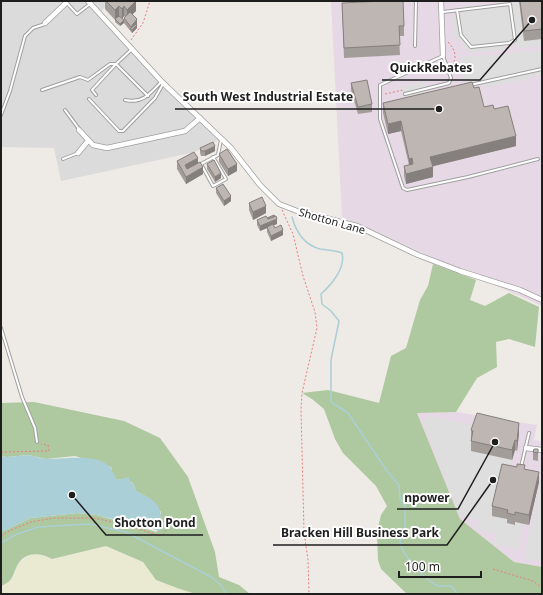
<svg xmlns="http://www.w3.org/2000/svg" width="543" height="595" viewBox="0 0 543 595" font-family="'Noto Sans',sans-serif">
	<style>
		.residential { fill: #dcdbdb }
		.industrial { fill: #e6d8e4 }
		.farmland { fill: #eaead3 }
		.forest { fill: #aec89f }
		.parking { fill: #dedede }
		.water { fill: #abcfd6 }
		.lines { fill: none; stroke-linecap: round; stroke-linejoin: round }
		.stream { stroke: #abcfd6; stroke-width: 1.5 }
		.lane-casing { stroke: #9f9f9f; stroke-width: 4 }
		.street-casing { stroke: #9f9f9f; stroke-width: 6 }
		.path { stroke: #e87f7c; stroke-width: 1; stroke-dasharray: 2 2; stroke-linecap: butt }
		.lane { stroke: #fff; stroke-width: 2 }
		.street { stroke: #fff; stroke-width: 4.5 }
		.wall { fill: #a39d9a }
		.shaded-wall { fill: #857f7d }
		.building { fill: #beb6b3; stroke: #857f7d }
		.labels { text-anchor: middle; stroke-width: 4; stroke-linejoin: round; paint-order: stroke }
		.street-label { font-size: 11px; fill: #1e1e1e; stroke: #fff }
		.leader { fill: none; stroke: #1e1e1e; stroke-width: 1.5 }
		.callout-dot { fill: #1e1e1e; stroke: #fff; stroke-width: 1.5 }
		.callout-label { font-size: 12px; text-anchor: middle; font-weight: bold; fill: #1e1e1e; stroke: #fff; stroke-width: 4; stroke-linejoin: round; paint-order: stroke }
	</style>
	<rect width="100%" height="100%" fill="#eeeae5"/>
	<path class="residential" d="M1 1H111L100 12 166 87 219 140 195 152 61 181 54 148 1 147Z"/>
	<path class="industrial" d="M331 1H542V306L342 217Z
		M456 412 537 425 534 440 542 441V567L514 562 460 519 417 413Z"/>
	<path class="farmland" d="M106 546 143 562 156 580 196 594H1V586L12 579 19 563 29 555 42 553 53 559Z"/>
	<path class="forest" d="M433 264 476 280 470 300 485 306 509 293 539 307 535 347 509 339 496 342 497 367 477 378 456 412 417 413 460 519 514 562 542 567V594H407L381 569 378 560 377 532 381 515 387 506 376 486 343 453 335 439 324 409 312 399 302 393 328 390 379 403 391 356 406 348 420 300 428 286Z
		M34 402 124 421 160 438 188 477 215 552 219 577 239 585 250 594H196L180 589 156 580 143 562 106 546 52 559C41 553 26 551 18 564 12 575 14 581 1 586V532L31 518 77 513 97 515 157 532 161 512 149 498 136 491 133 483 124 479 117 480 113 475 111 467 75 456 46 459 29 455 7 457 1 456V403Z"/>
	<path class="parking" d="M519 2 524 41 542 39V46L516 49 514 44 505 46V50L469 53 468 49H464V42L453 37 452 15H455L456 8Z
		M527 51V53L542 51V75L486 88 485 84 477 86 478 90 457 86 466 83 460 58 472 55 474 57 487 54 488 56Z
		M425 81 429 95 404 100 401 87Z
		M429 416 476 426 471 440V451L512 460 507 523 514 525 515 522 524 524 518 550 494 544 496 534 477 529 479 521 460 516 423 423Z
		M542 475V562L524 558Z"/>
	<path class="water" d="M29 455C35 456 42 459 47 459 62 459 99 453 110 467 113 471 114 476 117 480L129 477 130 482 133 483 136 491C145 496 158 500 160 511 162 516 159 518 162 523L160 531 97 515 77 513 31 518 1 532V456L7 457Z"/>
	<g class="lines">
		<path class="stream" d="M292 217C296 232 305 245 320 249 327 250 336 250 342 253 346 268 331 285 321 294L322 304 331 311 339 321 331 360V402L348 413 387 471 399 485 400 498 405 506V531L400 541C401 554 424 579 436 585 441 587 446 585 451 586L458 594
			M1 543 17 534 38 527 89 524 126 532 211 577 221 585 226 594"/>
		<g class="lane-casing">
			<path id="lane" d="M65 1 77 14 90 4
				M350 3 379 1
				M443 12 510 4 515 40 509 43 471 47 461 35 457 10
				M415 46 416 1
				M132 49 116 64 148 96
				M470 85 542 69
				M42 90 80 77 88 80 110 64H116
				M405 94 449 83 451 78 443 56 380 85V119L403 188 407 190 468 177 538 159
				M96 95 92 90 116 64
				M89 99 119 131H123L155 98 163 84
				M125 100C142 104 150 94 161 82
				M65 110 79 129
				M1 115 10 91 25 36 33 28 45 24
				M213 157 226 179 213 186 201 164 218 155 221 140
				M63 159 78 153
				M1 328 22 397 35 428 37 442
				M521 467 529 433"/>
		</g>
		<g class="street-casing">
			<path id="street" d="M88 1 163 83 231 148 260 185 279 204 297 211 357 226 418 255 460 271 520 290 542 300
				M441 1 443 56
				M45 23 66 3
				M79 130 93 145 107 148 185 131 200 118
				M78 153 88 141
				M526 448 542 450"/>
		</g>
		<path class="path" d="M131 40 143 23 150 1
			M448 42C456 51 457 56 452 67
			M385 94 403 90
			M282 210 293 234 303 276 315 312 317 328 302 393 301 409 304 532 308 560 309 594
			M1 452 49 451 48 445 41 444
			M1 536 11 530 31 522 54 518H94L130 526 159 536 164 534 166 530
			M493 569 533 581 542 588"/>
		<use href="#lane" class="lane"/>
		<use href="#street" class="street"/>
	</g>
	<path class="wall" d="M105 1H136V11L132 15 137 28 132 33 124 23V18L125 17 124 16 122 19 124 23 120 26 115 22V20L105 9Z
		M519 1H542V39L524 41Z
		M342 3 404 26V36H399L400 55 344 58Z
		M351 83 372 104V112L358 114 351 90Z
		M474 88 484 107 494 109 516 146 432 166 433 177 406 184 404 176V166L409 165 401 131 388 134 383 113V103Z
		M200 148 215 151 205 156H201L200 153Z
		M219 154 237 171 228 176 219 162Z
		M177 161 198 163 203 174 186 184 177 169Z
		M207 164 221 178 215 182 207 169Z
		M216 188 231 201 224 206 216 193Z
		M249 203 266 213 253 220 249 210Z
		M267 218 277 224 273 225 275 228 283 235 271 241 267 232V228L260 231 257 225V220Z
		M471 430 519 433 517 451 515 450 512 460 471 451Z
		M538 449V461L533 460V452Z
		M525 469 539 482 529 525 515 522V525L507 523V519L492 516V506Z"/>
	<path class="shaded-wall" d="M136 1V11L127 19V10Z
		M119 6V16L115 20V10Z
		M124 6V16L122 19V9Z
		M137 19V24L131 29V27Z
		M124 20V23L120 26V24Z
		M137 25V28L132 33V30Z
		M401 121V131L388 134V124Z
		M516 136V146L430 167V157Z
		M215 146V151L205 156V151Z
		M198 158V165L185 172V165Z
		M412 158V168L409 169V159Z
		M237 164V171L228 176V169Z
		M203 167V174L186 184V177Z
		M433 167V177L406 184V174Z
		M221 173V178L215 182V177Z
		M231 196V201L224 206V201Z
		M266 206V213L253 220V212Z
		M277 219V224L260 231V226Z
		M283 230V235L271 241V236Z
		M519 423V433L517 451V441Z
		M515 440V450L512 460V450Z
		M539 472V482L529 525V515Z"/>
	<path class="building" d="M106 1H136L127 10 124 6 122 9 119 6 115 10Z
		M383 1H403L404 26H399L400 45 344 48 342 3Z
		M520 1H542V29L524 31Z
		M130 12 137 19 131 27 124 18Z
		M119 16 124 20 120 24 115 19Z
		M136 24 137 25 132 30 130 29Z
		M367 80 372 104 358 107 351 83Z
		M472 82 474 88 479 87 484 107 493 105 494 109 508 106 516 136 430 157 433 167 406 174 404 166 413 164 412 158 409 159 401 121 388 124 383 103Z
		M213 142 215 146 205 151H201L200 148Z
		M227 149 237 164 228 169 219 154Z
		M194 152 198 158 185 165 187 169 200 162 203 167 186 177 177 161Z
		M214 160 221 173 215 177 207 164Z
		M223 184 231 196 224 201 216 188Z
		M262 197 266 206 253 212 249 203Z
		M274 215 275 216 268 219 267 218Z
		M266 216 268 219 276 216 277 219 260 226 257 220Z
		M273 224 275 228 281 225 283 230 271 236 267 227Z
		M477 413 519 423 517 441 515 440 512 450 471 441 473 431 471 430Z
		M534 449H538V453L533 452Z
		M502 464 517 467V464L525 465 524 469 539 472 529 515 515 512V515L507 513 508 510 492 506Z"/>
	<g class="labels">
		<g class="street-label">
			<text transform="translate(332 221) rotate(16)" y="4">Shotton Lane</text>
		</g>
	</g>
	<path class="leader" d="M532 20L480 80H382M439 109L361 109H175M495 442L458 509H397M72 495L106 535H203M493 480L447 545H273"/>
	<g class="callout-dot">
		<circle cx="532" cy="20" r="4"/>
		<circle cx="439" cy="109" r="4"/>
		<circle cx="495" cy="442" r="4"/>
		<circle cx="72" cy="495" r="4"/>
		<circle cx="493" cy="480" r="4"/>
	</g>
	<g class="callout-label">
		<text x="431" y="72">QuickRebates</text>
		<text x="268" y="101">South West Industrial Estate</text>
		<text x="427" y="502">npower</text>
		<text x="155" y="527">Shotton Pond</text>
		<text x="360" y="537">Bracken Hill Business Park</text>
	</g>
	<rect width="543" height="595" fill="none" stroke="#1e1e1e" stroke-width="4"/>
	<path d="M399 571v6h82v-6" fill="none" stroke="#1e1e1e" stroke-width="2"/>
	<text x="405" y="571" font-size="12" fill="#1e1e1e" stroke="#ffffff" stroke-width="3" paint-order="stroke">100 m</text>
</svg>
